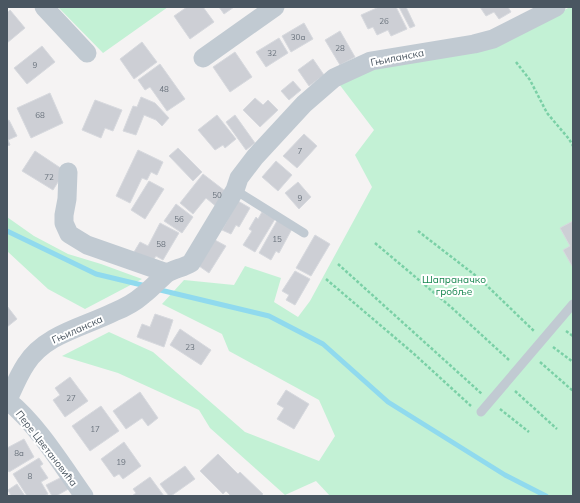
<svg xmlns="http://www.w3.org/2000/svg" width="580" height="503" viewBox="0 0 580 503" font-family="Mulish,sans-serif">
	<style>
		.green { fill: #c3f1d5 }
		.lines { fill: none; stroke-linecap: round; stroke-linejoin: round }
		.stream { stroke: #90daee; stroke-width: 5 }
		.building { fill: #cdcfd5; stroke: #d7d9de }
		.path { stroke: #7ad0a6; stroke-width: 2.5; stroke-dasharray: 3 2; stroke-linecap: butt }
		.lane { stroke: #c1cad2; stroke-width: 9 }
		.street { stroke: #c1cad2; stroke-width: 19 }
		.labels { text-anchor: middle; stroke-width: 4; stroke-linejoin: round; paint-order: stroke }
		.number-label { font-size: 8px; fill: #6b747e }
		.street-label { font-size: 10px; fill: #4a5661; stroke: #fff }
		.park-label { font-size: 10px; fill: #17864f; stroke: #fff }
	</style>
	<rect width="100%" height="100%" fill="#f5f3f3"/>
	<path class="green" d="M58 7H168L103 53Z
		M570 7H573V496H330L316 481 285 495 210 428 199 410 118 373 62 356 109 332 153 352 245 432 319 461 335 436 319 400 229 351 222 334 162 304 184 280 234 285 245 266 281 278 274 302 298 317 310 301 372 187 355 155 374 130 339 84 351 75 508 40Z
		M7 217 34 236 68 254 101 264 142 279 85 309 48 289 7 251Z"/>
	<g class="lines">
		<path class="stream" d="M7 231 96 274 146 286
			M156 289 269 316 323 344 388 402 505 475 546 496"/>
	</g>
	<path class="building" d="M187 7H203L214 22 190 39 174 16Z
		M219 7H234L224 14Z
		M379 7H396L407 29 391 36 388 30 377 35 373 27 368 29 361 15Z
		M399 7H406L415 26 410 28Z
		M480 7H508L511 12 499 19 494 12 486 16Z
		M10 10 25 28 7 43V13Z
		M304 23 313 39 291 52 282 36Z
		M340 31 355 57 340 65 325 40Z
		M279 38 288 53 266 67 256 52Z
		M142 42 157 62 134 79 120 59Z
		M42 46 55 62 27 84 14 68Z
		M235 52 252 77 230 92 213 67Z
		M313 59 324 75 309 86 298 70Z
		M160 64 185 99 167 111 150 87 145 90 138 80Z
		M293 81 301 90 289 100 281 91Z
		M50 93 63 123 31 138 17 108Z
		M141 97 155 103 169 118 162 126 156 120 144 115 136 135 123 131 133 106 137 107Z
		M255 98 263 105 268 100 278 110 260 127 243 110Z
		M95 100 122 110 113 131 105 128 101 138 82 130Z
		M217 115 236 139 225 148 223 145 215 150 198 130Z
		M235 115 255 143 246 150 226 122Z
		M9 120 17 136 8 140 10 145 7 146V121Z
		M304 134 317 146 297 168 283 156Z
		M178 148 202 172 193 181 169 156Z
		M138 150 163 162 157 175 151 172 147 180 142 178 130 203 116 196Z
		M35 151 65 171 53 190 22 171Z
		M276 161 292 175 278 191 262 177Z
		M203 174 229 194 218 208 206 198 193 214 180 203Z
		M149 181 164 189 145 219 131 210Z
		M298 182 311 197 299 209 285 193Z
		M238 201 250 208 239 227 236 225 231 234 222 230Z
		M176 204 193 217 182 233 164 221Z
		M262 212 275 219 255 252 243 245 252 231 249 229 256 217 258 219Z
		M278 219 293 227 279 253 276 251 271 260 259 253Z
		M573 221V265L572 266 563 250 570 246 560 228Z
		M160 223 179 233 163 260 156 256 152 262 134 252 140 242 148 246Z
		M315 235 330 244 311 276 296 268Z
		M215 240 226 246 209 273 199 266Z
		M295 271 310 279 295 305 286 300 289 295 282 291Z
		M7 306 17 319 7 327Z
		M155 314 173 320 164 347 137 337 142 324 150 327Z
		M180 329 211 350 201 365 170 345Z
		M70 377 88 401 65 417 53 400 60 395 55 388Z
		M286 390 309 404 294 429 277 419 284 408 277 404Z
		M140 392 158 418 148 426 142 418 126 429 113 411Z
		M101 406 119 431 90 451 72 426Z
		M24 439 34 457 9 472 7 469V448Z
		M124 442 141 466 123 479 119 474 114 477 101 459Z
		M218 454 238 474 240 472 263 494 261 496H231L226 491 223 494 200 471Z
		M39 458 43 464 40 466 48 478 41 482 48 494 44 496H27L13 474Z
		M185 466 195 479 171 496H169L160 484Z
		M66 475 72 487 56 496H52L46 485Z
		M150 477 164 496H132L136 493 133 489Z
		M17 484 25 496H11L8 490Z"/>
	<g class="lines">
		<path class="path" d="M516 62 530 80 547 113 569 139 573 146
			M418 231 480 279 534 331
			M375 243 451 307 509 360
			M338 264 482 394
			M326 279 413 353 471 406
			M566 331 573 336
			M553 347 573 362
			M540 362 573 391
			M515 391 557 429
			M500 409 529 432"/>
		<path class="lane" d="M235 190 304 233
			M481 412 573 304"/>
		<path class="street" d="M44 7 87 53
			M203 58 275 7
			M68 172 67 199 64 215V223L69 234 87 245 167 273
			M8 401C37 424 62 465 84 496
			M7 402C13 389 18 376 26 364 45 334 84 327 114 312 124 308 135 302 143 295 151 289 158 281 166 274 173 269 183 268 191 263L235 190 239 178 255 157 304 104 334 78 371 61 474 44 493 39 556 7"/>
	</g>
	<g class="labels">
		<g class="number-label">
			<text x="384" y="24">26</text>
			<text x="298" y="40">30a</text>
			<text x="340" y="51">28</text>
			<text x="272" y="56">32</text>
			<text x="35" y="68">9</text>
			<text x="164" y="92">48</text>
			<text x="40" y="118">68</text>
			<text x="300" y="154">7</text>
			<text x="49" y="180">72</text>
			<text x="217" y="198">50</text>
			<text x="300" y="201">9</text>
			<text x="179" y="222">56</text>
			<text x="277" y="242">15</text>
			<text x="161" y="247">58</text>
			<text x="190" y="350">23</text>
			<text x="71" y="401">27</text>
			<text x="95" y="432">17</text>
			<text x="19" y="456">8a</text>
			<text x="121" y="465">19</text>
			<text x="30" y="479">8</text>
		</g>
		<g class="street-label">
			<text transform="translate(397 57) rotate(-11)" y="4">Гњиланска</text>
			<text transform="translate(77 329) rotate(-24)" y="4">Гњиланска</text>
			<text transform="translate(47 448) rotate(52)" y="4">Пере Цветановића</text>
		</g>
		<g class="park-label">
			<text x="454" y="283">Шапраначко<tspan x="454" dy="12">гробље</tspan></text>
		</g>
	</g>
	<rect width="580" height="503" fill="none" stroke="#4a5661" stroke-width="16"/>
</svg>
